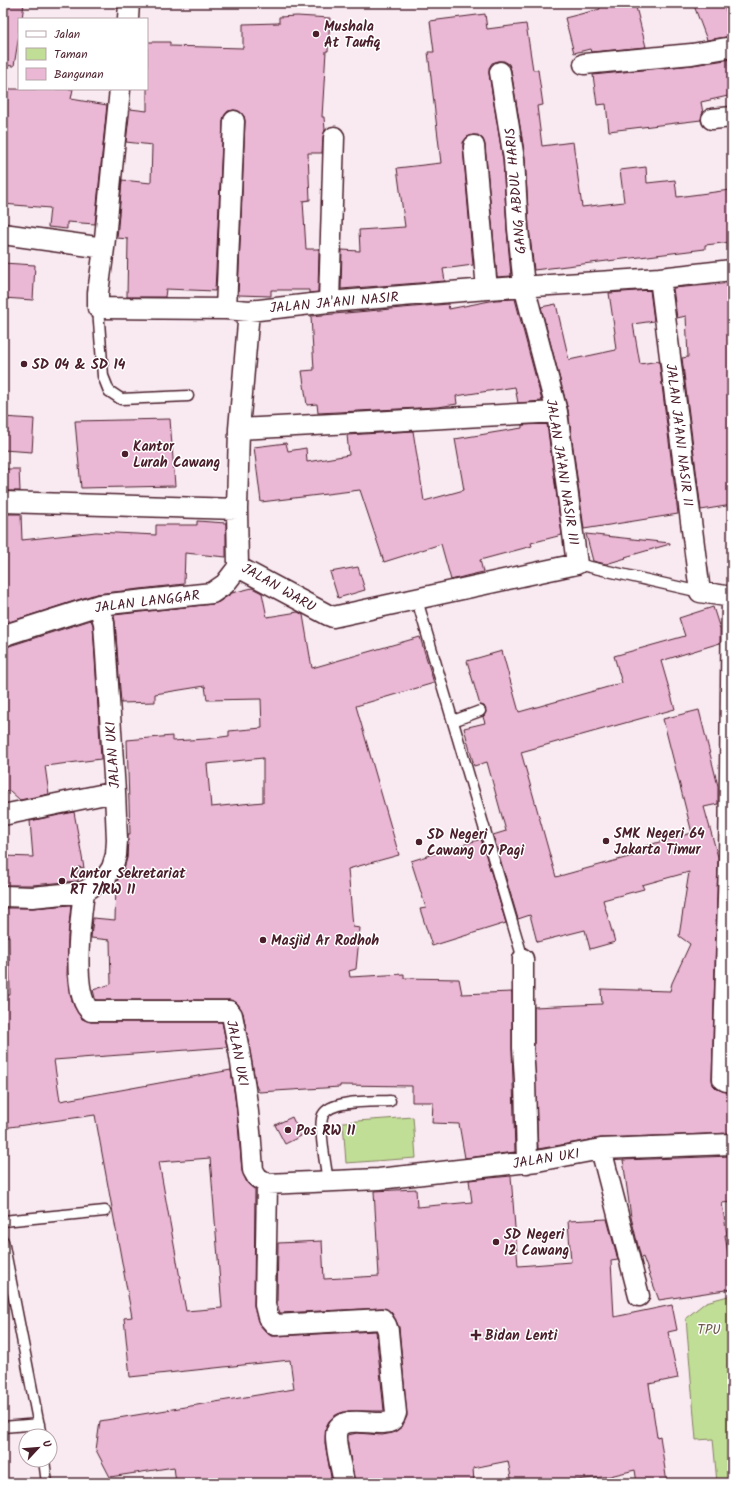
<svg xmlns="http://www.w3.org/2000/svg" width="735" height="1486" viewBox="0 0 735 1486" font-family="Kalam,sans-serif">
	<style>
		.green { fill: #c0de96; stroke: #857e60 }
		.building { fill: #eab8d5; stroke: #4a1f2b; fill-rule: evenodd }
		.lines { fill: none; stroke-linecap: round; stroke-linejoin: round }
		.lane-casing { stroke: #4a1f2b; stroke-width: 13 }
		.street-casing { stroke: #4a1f2b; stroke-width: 23 }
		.lane { stroke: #fff; stroke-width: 10 }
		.street { stroke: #fff; stroke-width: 20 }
		.poi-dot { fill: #4a1f2b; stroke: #fff; stroke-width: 1.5 }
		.labels { text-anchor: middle; stroke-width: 3; stroke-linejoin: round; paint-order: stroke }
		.poi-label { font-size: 14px; font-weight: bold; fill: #4a1f2b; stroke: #fff; text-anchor: start }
		.street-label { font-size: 14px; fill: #4a1f2b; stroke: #fff }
		.park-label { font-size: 14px; fill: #6d584b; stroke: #fff }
	</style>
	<rect width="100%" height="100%" fill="#f9eaf2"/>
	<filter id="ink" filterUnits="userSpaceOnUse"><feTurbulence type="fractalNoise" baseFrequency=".025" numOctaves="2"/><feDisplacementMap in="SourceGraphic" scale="8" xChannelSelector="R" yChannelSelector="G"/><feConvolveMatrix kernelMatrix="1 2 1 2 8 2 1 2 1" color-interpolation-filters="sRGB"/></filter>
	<g filter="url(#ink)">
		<path class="green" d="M413 1117 416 1158 346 1163 343 1122Z
			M732 1295V1483H717L713 1439 696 1440 686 1318 706 1302Z"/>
		<path class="building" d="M3 3H24L22 19H19V35L14 66 3 65Z
			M599 3H635L646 47 591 52 590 49 574 53 565 18 600 9Z
			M693 3H723L732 27V36L707 40Z
			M485 14 487 29 526 24 533 70H538L543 105 537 106 542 146 573 142 582 207 624 202 620 170 646 167 647 183 675 180 677 197 730 190 732 208V242L705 245V249L534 270 529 228 525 157 511 70 509 64 504 61H499L492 63 489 68V74L503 160 507 230 511 276 497 277 485 145 483 139 478 135H473L467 137 463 142V147L473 265 443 269 445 281 341 289 342 250 360 251 359 230 405 227 397 168 441 163 428 52H434L430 21Z
			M297 16 330 18 328 51H326L322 117H324L325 130 323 137 322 153H308L310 200 303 201 306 249H319L318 292 309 293V290H271V296L238 295 245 121 244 116 240 112 234 110 228 111 225 115 223 121 215 291 166 289 165 297H127L128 239 117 238 122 180 151 183 152 145 126 142 130 109 147 111V42H170V46L243 48V24L279 23V17Z
			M732 59V100L730 101 728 96 701 102 703 113 701 120 609 131 606 104 597 105 593 75 693 65Z
			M3 89H73L71 99 107 105 95 224 67 222V229L48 227 50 208 3 204Z
			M3 263 35 265 33 300 3 298Z
			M732 283V505L701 510 682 358 688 357 686 316 677 318 673 288Z
			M650 290 654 321 633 324 640 364 659 361 678 514 584 529 568 410 541 307 556 304 569 360 616 350 614 334 615 333 609 293Z
			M515 299 542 401 518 403 515 387 456 396 457 404 438 407 318 413 317 404 307 405 302 371 314 370 311 316 448 304 449 309 495 300Z
			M3 417 34 419 32 452 3 450Z
			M170 419 175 486 81 488 75 421Z
			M547 424 562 535 531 543 532 546 480 560 483 572 466 576 451 580 441 544 384 562 360 490 261 502 254 447 286 443 288 451 306 448 307 462 349 455 347 435 413 431 424 501 464 490 455 439 522 428V425Z
			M3 469H19L20 491H3Z
			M3 514H21L22 540 96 532 156 535V525H197V521L226 523V557L185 553 184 584 96 594 3 624Z
			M586 534 670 543V544L625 557 626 558 606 564 593 561Z
			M358 567 365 590 338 598 330 572Z
			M252 588 262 593 267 617 298 612 303 615 312 668 420 637 434 683 356 706 399 855 348 869 353 927 360 928 356 969 349 971 350 977 404 974V978L459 979 462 994 512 992V1048L515 1152 465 1158 459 1124 432 1123 433 1102H412V1086L340 1085V1087L259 1092 256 1086 243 1013 238 1004 234 1001 229 1000H96L95 998 93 990 111 984 110 940 91 938 93 918 115 920 116 883 123 872 127 858 128 834H130L127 740 172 736V741L206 739 229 736V731L262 728 261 699 207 700 205 686 155 694V702L121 703 115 622 114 615 213 604 219 602 232 593ZM263 758V802L211 807 207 764Z
			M713 607 720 629V643L661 661 675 709 521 752 556 877 647 852 645 846 692 833 663 719 699 710 718 786V804L704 807 718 857 712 1079 713 1085 717 1089 726 1092H732V1133L601 1138 538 1149 534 1048V1007L602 1004 601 989 670 991 672 983 690 944 679 936 689 872 642 885 644 889 603 900 615 942 590 949 585 930 537 942 530 915 518 919 493 835 506 831 487 762 474 766 464 728 485 723 483 717 486 712 484 706 480 705 467 661 502 651 519 712 622 683 614 656 685 636 679 618Z
			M91 620 93 625 101 759 45 766 49 794 20 800 10 791 3 792V648Z
			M74 812 84 868 78 867V881L32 885H3L4 856 33 857 30 821Z
			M481 839 506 923 432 946 420 909 426 908 411 861Z
			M71 905 68 936 67 975 69 992 74 1006 82 1019 91 1022H222L227 1047 54 1060 60 1101 231 1070 237 1112 242 1171 247 1183 255 1190 254 1305 259 1324 267 1333 271 1336H276L376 1331 384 1411H348L338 1414 329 1421 326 1427 325 1443 332 1483H176L174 1467 110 1477 96 1450 100 1421 294 1389 290 1360 130 1377 124 1318 132 1317 95 1115 3 1128V995H10L9 936H3V908H33ZM210 1158 222 1308 186 1311 159 1162Z
			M292 1117 301 1136 285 1144 275 1125Z
			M732 1156V1202L722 1203 727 1235H725L732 1277V1289L659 1300 643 1257 641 1258 631 1217 623 1160Z
			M511 1176 518 1266 571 1262 568 1221 607 1219 618 1260 611 1261 614 1317 672 1305 677 1330 668 1332 678 1378 649 1384 657 1437 660 1436 667 1483H637L635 1470 610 1476 552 1483H512L508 1461 473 1468 474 1483H355L348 1446V1435L357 1433 382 1435 393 1433 402 1427 407 1416 399 1327 392 1313 387 1309 382 1308 280 1313 277 1304 278 1243 322 1241 324 1279 379 1276 374 1191 416 1189 417 1207 472 1202 469 1180Z"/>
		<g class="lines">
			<g class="lane-casing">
				<path id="lane" d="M98 308 103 376 109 391 121 399 188 396
					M577 564 700 592
					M417 600 523 959
					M453 721 480 711
					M328 1181C326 1168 318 1125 323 1115 331 1099 375 1102 390 1101
					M3 1221 105 1211
					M3 1241 41 1436
					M3 1427 39 1424
					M44 1460 47 1483"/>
			</g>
			<g class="street-casing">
				<path id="street" d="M128 19 129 3
					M584 64 692 54 732 47
					M712 119 732 117
					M474 146 487 289
					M3 234 104 248 98 293V308L226 309 249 311 329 302 487 289 660 278 732 270
					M104 248 120 89
					M660 278 700 592 732 597 729 862 723 1079 726 1081H732
					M329 302 334 137
					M226 309 234 121
					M249 311 239 429 237 509 238 567 328 615 333 617 577 564 557 412 524 286 518 229 514 159 500 72
					M239 429 557 412
					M3 502 237 509
					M3 637 8 634 99 605 212 593 225 584 238 567
					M3 815 115 792
					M84 892C81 915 70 998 91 1011H229L232 1015C243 1066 250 1117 253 1170L257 1177 267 1184 379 1179 537 1161 601 1149 732 1144
					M3 896 32 897 84 892 106 877 112 868 116 855 117 840 115 792 104 623 99 605
					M523 959V1048L525 1080 527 1163
					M601 1149 639 1296
					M267 1184 265 1305 268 1317 275 1325 382 1319 386 1325 388 1331 396 1413C395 1417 393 1421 389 1422 375 1427 335 1411 336 1437 336 1450 342 1470 344 1483"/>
			</g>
			<use href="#lane" class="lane"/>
			<use href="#street" class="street"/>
		</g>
	</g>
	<g class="poi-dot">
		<circle cx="316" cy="34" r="4"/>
		<circle cx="24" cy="364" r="4"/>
		<circle cx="125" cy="454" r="4"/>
		<circle cx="606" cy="841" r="4"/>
		<circle cx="419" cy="842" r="4"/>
		<circle cx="62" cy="881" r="4"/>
		<circle cx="263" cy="940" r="4"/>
		<circle cx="288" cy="1130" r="4"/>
		<circle cx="496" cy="1242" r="4"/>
		<path d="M474 1329h4v4h4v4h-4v4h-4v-4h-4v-4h4z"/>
	</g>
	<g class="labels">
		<g class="poi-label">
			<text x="324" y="31">Mushala<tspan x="324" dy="16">At Taufiq</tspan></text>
			<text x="32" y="369">SD 04 &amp; SD 14</text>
			<text x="133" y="451">Kantor<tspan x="133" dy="16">Lurah Cawang</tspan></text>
			<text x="614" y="838">SMK Negeri 64<tspan x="614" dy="16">Jakarta Timur</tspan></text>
			<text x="427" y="839">SD Negeri<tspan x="427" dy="16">Cawang 07 Pagi</tspan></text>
			<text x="70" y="878">Kantor Sekretariat<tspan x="70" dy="16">RT 7/RW 11</tspan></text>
			<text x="271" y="945">Masjid Ar Rodhoh</text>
			<text x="296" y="1135">Pos RW 11</text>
			<text x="504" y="1239">SD Negeri<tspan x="504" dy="16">12 Cawang</tspan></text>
			<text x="485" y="1340">Bidan Lenti</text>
		</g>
		<g class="street-label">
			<text transform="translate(515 191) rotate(-95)" y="5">GANG ABDUL HARIS</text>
			<text transform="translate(334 302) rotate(-5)" y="5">JALAN JA'ANI NASIR</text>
			<text transform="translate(680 435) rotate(83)" y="5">JALAN JA'ANI NASIR II</text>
			<text transform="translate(563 472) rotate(81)" y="5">JALAN JA'ANI NASIR III</text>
			<text transform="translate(279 587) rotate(30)" y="5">JALAN WARU</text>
			<text transform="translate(147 601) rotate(-7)" y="5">JALAN LANGGAR</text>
			<text transform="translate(112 755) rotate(-94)" y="5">JALAN UKI</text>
			<text transform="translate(238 1053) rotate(79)" y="5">JALAN UKI</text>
			<text transform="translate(546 1158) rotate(-9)" y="5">JALAN UKI</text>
		</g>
		<g class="park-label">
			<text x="709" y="1334">TPU</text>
		</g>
	</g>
	<rect width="735" height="1486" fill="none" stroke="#fff" stroke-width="16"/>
	<rect x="8" y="8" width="719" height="1470" fill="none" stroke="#4a1f2b" stroke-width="1.5" filter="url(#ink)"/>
	<rect x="18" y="18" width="130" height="72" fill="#ffffff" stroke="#b7a5aa"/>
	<rect x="26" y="31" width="20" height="6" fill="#ffffff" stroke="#b7a5aa"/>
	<text x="54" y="38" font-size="12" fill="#4a1f2b">Jalan</text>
	<rect x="26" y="48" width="20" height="12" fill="#c0de96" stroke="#b7a5aa"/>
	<text x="54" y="58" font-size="12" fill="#4a1f2b">Taman</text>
	<rect x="26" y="68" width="20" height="12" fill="#eab8d5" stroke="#b7a5aa"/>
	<text x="54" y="78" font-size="12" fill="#4a1f2b">Bangunan</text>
	<g transform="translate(38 1448) rotate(64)"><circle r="19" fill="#ffffff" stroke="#b7a5aa"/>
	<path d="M0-3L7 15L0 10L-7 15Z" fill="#4a1f2b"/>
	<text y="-6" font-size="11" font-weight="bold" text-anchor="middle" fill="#4a1f2b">U</text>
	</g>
</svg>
